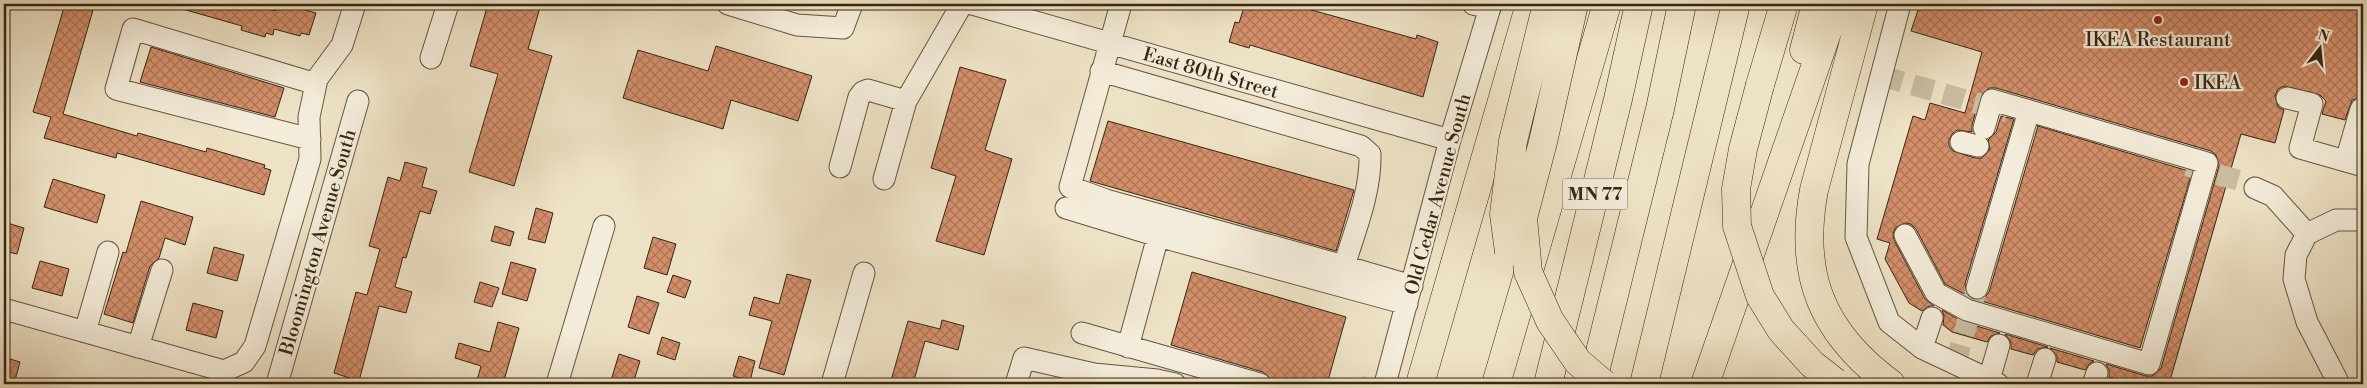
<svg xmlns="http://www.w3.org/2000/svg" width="2367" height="388" viewBox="0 0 2367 388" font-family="'Libre Bodoni',serif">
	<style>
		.building { fill: url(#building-cross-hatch); stroke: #352712 }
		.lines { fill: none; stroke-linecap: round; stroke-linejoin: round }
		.minor-tunnel { stroke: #c9bda2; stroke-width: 21; stroke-dasharray: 21 11; stroke-linecap: butt }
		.minor-casing { stroke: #63563f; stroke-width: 23 }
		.highway-casing { stroke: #352712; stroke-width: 29 }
		.path { stroke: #352712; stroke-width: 3; stroke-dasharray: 1 2.5; stroke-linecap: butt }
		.minor { stroke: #f4ecda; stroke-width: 21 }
		.highway { stroke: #eee2c6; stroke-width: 28 }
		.highway-bridge-casing { stroke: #352712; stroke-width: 29; stroke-linecap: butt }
		.highway-bridge { stroke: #eee2c6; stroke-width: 28 }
		.poi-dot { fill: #8f2418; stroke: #f4ecda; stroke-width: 2 }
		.labels { text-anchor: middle; stroke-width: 4.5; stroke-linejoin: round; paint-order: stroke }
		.shield { fill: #f4ecda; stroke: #6e624e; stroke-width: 1 }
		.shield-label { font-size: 18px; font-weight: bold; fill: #352712 }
		.poi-label { font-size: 19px; fill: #352712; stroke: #f4ecda }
		.street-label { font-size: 19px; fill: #352712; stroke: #f4ecda }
	</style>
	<defs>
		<pattern id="building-cross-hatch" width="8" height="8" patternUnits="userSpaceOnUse" patternTransform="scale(1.25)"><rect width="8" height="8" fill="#d48f6a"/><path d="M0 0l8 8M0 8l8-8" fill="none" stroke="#ad7556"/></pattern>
	</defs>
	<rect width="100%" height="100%" fill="#eee2c6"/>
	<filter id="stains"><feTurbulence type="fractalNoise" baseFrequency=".004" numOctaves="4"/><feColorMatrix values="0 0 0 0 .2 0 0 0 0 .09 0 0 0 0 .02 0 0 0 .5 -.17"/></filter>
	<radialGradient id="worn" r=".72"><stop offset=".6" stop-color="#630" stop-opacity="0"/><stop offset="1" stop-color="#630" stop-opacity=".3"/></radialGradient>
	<path class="building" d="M65 4H91L89 9 93 10 63 114 137 136 138 133 206 152 207 148 265 165 264 168 271 170 264 195 117 153 116 158 44 138 51 117 33 112Z
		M180 4H250L276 11 279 4H284L316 13 309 35 301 33 300 36 274 29 273 35 266 33 265 37 241 30 242 26 179 8Z
		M488 4H541L528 49 552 56 514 186 469 172 498 74 470 66Z
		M1245 4H1290L1416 39 1417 35 1438 42 1423 97 1250 45 1249 48 1229 42 1235 22 1239 23Z
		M1920 4H2363V97L2352 100 2345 120 2322 114 2326 101 2320 95 2284 86 2278 89 2275 96 2278 107 2284 110 2275 143 2241 134 2169 384H2135L2109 377V370L2106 364 2146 376H2152L2161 368 2219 166 2216 155 2211 151 1996 88H1989L1980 97 1972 125V132L1957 130 1952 134 1949 140V146L1953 151 1975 158H1982L1990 149 1988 140 1996 132 2001 116 2014 119 1965 284 1968 296 1945 284 1916 229 1911 224 1905 223 1895 228 1893 234 1894 240 1925 299 1934 306H1929L1922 311 1909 303 1885 259 1890 243 1877 239 1913 116 1925 120 1930 103 1965 113 1982 52 1911 31Z
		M716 46 812 76 798 121 731 100 723 129 623 98 638 50 708 71Z
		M151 47 284 88 275 117 140 82Z
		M960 67 1006 80 985 150 1012 159 984 255 936 241 956 176 931 168Z
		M1108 121 1354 190 1336 251 1090 181Z
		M2038 126 2192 172 2140 348 1978 300 1985 297 1989 292Z
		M405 162 427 168 422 187 437 191 430 214 420 211 406 258 403 257 395 287 412 292 406 313 379 306 359 381 334 373 356 292 367 295 380 249 369 246 388 177 400 181Z
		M53 179 105 195 97 223 44 207Z
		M141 201 193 217 185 245 165 238 159 258 150 266 133 323 104 314 123 252 126 253Z
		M536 208 553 213 545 243 528 239Z
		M4 222 24 228 17 254 4 251Z
		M495 226 514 232 510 246 491 241Z
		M653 237 676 244 667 275 644 268Z
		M214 247 244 255 237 281 207 273Z
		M40 261 69 269 62 296 32 288Z
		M511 262 536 269 527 301 502 294Z
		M1192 272 1346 317 1327 384H1290L1271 379 1263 372 1171 345Z
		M787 274 811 280 784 375 759 368 772 321 749 315 754 297 779 304Z
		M673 275 691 281 685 298 667 292Z
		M480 282 499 288 492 307 474 302Z
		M637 296 659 303 649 334 628 327Z
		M193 303 223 311 216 338 186 330Z
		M1942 310 1963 322 2000 333 1991 336 1987 342 1952 332 1943 325 1944 316Z
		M942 320 964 326 958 350 925 341 913 384H890L908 321 940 329Z
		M498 322 519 328 503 384H476L481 366 455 358 459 343 490 352Z
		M2005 334 2048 347 2037 349 2033 355 2011 349V342Z
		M662 337 680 343 675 360 657 354Z
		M2050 348 2094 361 2089 364 2085 370 2057 362V356Z
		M619 354 640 361 633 384H610Z
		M739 356 755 361 750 381 733 376Z
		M4 357 20 362 14 384H4Z"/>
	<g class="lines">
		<path class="minor-tunnel" d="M1882 76 2007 112
			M2187 166 2241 181 2255 188
			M1955 365 1977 288"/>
		<g class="minor-casing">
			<path id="minor" d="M728 4 797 25 843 28 852 4
				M972 4 1450 140
				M1121 4 1070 187 1106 200 1344 266 1412 286
				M1473 4 1490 8
				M1900 4 1858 164 1856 237 1889 322 1922 348 1998 384
				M431 58 448 4
				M1101 71 1361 146 1370 154C1371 192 1355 230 1344 266
				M2287 98 2312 104 2300 148 2363 166
				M310 139 116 89 133 29 316 84
				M1961 142 1978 146
				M2346 161 2361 109
				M840 167 859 97 863 92 868 90 906 101
				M884 179 906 101 962 4
				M2255 188 2273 196 2307 234
				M1066 208 1158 236 1407 304
				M1905 235 1936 293 1967 310 2149 364 2207 163 1992 100 1984 128
				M1977 288 2029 111
				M4 309 224 371 244 362 255 346 310 159 309 117 317 79 342 45 355 4
				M85 332 108 252
				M1082 333 1260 384
				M138 347 162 270
				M1128 347 1158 236
				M1922 348 1932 318
				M1989 380 1999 345
				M277 384 358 101
				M557 384 604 226
				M832 384 864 273
				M1016 384 1024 358 1094 374 1157 380 1175 384
				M1385 384 1450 140 1491 4
				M2037 384 2045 359
				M2093 384 2097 373
				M2337 384V380L2307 322 2294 279 2296 255 2307 234 2336 220H2363"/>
		</g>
		<g class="highway-casing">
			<path id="highway" d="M1864 4 1814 190C1798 275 1822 333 1891 384
				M1804 50 1816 4
				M1760 85 1784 4
				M1420 384 1530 4
				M1496 384 1607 4
				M1548 384 1618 99 1639 4
				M1592 384 1660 109 1682 4
				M1644 384 1736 4
				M1705 384 1837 4"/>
		</g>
		<path class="path" d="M1363 384 1365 377"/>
		<use href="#minor" class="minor"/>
		<use href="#highway" class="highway"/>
		<g class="highway-bridge-casing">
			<path id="highway-bridge" d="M1574 4 1543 142 1523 218 1528 272 1550 321 1578 362 1604 384
				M1760 85 1743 149 1736 189 1737 226 1760 296 1781 330 1812 364 1835 382
				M1509 252 1504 214 1513 141 1547 4"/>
		</g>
		<use href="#highway-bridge" class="highway-bridge"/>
	</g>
	<g class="poi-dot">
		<circle cx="2158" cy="20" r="5"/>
		<circle cx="2184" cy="82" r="5"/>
	</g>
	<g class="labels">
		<rect class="shield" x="1562.5" y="178.5" width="65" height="31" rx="4"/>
		<g class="shield-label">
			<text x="1595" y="200">MN 77</text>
		</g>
		<g class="poi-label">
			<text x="2158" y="46">IKEA Restaurant</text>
			<text x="2194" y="89" text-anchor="start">IKEA</text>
		</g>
		<g class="street-label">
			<text transform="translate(1211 72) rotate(16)" y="7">East 80th Street</text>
			<text transform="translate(1437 194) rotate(-75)" y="7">Old Cedar Avenue South</text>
			<text transform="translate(317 242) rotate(-74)" y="7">Bloomington Avenue South</text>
		</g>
	</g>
	<rect width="2367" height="388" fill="none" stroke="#eee2c6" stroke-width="20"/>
	<rect x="5" y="5" width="2357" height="378" fill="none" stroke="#352712" stroke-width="2.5"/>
	<rect x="10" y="10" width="2347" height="368" fill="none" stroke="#352712"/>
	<g transform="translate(2320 48) rotate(16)" stroke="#f4ecda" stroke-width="4" paint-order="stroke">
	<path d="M0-4L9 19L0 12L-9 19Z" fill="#352712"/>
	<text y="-8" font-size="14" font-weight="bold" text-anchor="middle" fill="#352712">N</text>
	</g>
	<rect width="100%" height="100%" filter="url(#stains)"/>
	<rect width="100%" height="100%" fill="url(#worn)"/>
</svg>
